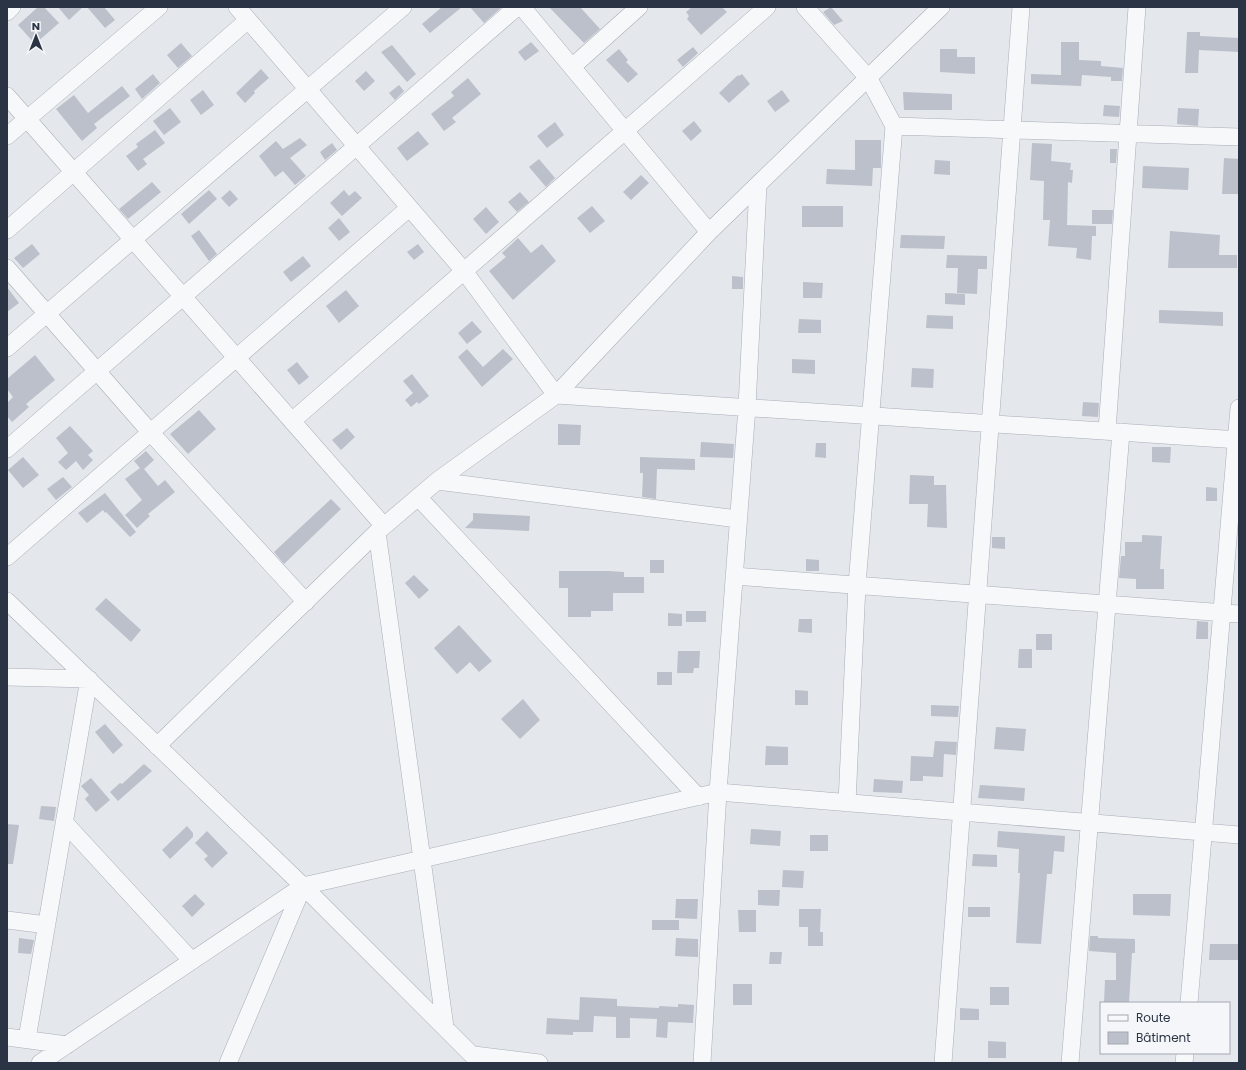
<svg xmlns="http://www.w3.org/2000/svg" width="1246" height="1070" viewBox="0 0 1246 1070" font-family="Poppins,sans-serif">
	<style>
		.building { fill: #bbc0ca }
		.lines { fill: none; stroke-linecap: round; stroke-linejoin: round }
		.minor-casing { stroke: #a9aeb7; stroke-width: 18 }
		.minor { stroke: #f7f8fa; stroke-width: 17 }
	</style>
	<rect width="100%" height="100%" fill="#e4e7ec"/>
	<path class="building" d="M38 7H44L59 23 35 44 18 25Z
		M58 7H83L69 20Z
		M87 7H104L115 20 105 28Z
		M442 7H462L430 33 422 24Z
		M470 7H502L484 23Z
		M549 7H580L600 29 584 43Z
		M692 7H722L727 12 701 35 687 19 689 16 686 12Z
		M831 7 843 21 834 25 823 12Z
		M1187 32H1200V36L1239 38V52L1199 50 1198 73H1185Z
		M531 42 539 51 525 61 518 52Z
		M1061 42H1079V60L1101 61V66L1123 68 1122 81H1111V77L1082 75 1081 86 1031 84V74L1061 75Z
		M181 43 192 56 178 68 167 55Z
		M392 45 416 74 407 82 381 52Z
		M693 47 698 53 683 67 677 60Z
		M619 49 628 60 626 62 638 74 628 83 606 60Z
		M940 49H957V57H975V74L940 72Z
		M261 69 269 78 254 91 255 93 245 103 236 93Z
		M366 71 375 81 364 91 355 81Z
		M153 74 160 83 142 99 135 89Z
		M742 74 750 84 729 103 719 93 738 75 739 76Z
		M468 78 481 94 452 118 456 122 444 131 431 114 454 96 451 92Z
		M399 85 404 91 395 100 389 93Z
		M122 86 130 96 94 124 97 128 82 141 56 109 74 95 88 113Z
		M203 90 214 105 201 115 190 100Z
		M782 90 790 101 775 112 767 101Z
		M903 92 952 94V110H904Z
		M1104 105 1120 106 1119 117 1103 116Z
		M170 108 181 122 164 135 153 121Z
		M1178 108 1199 109 1198 126 1177 124Z
		M694 121 702 131 691 141 682 131Z
		M555 122 564 135 547 148 537 136Z
		M155 130 165 143 143 159 147 164 138 171 126 156 138 147 136 144Z
		M418 131 429 144 407 161 397 148Z
		M300 138 307 145 290 158 306 176 295 185 283 171 275 177 259 156 276 141 283 149Z
		M855 140H881V168H873L872 186 826 184 827 169 855 170Z
		M332 143 337 150 325 160 320 152Z
		M1032 143 1052 144 1051 161 1071 163 1070 170H1073L1072 183 1068 182 1067 225 1096 226V236H1092L1091 260 1076 258 1077 248 1048 246 1050 220H1043L1044 181 1030 180Z
		M1110 149H1117L1116 163H1110Z
		M1224 158 1239 159V194H1222Z
		M539 159 555 178 546 187 529 167Z
		M935 160 950 161V175L934 174Z
		M1143 166 1189 168 1188 190 1142 188Z
		M641 175 649 183 631 200 623 192Z
		M152 182 161 192 128 219 119 209Z
		M209 190 217 199 189 224 181 214Z
		M230 190 238 199 229 207 221 198Z
		M344 190 349 196 355 191 362 198 342 216 330 203Z
		M520 192 529 202 517 212 508 202Z
		M592 206 605 221 590 233 577 218Z
		M802 206H843V227H802Z
		M486 207 499 222 486 234 473 219Z
		M1092 210H1113L1112 224H1092Z
		M339 218 350 232 339 241 328 228Z
		M199 230 217 254 209 261 191 236Z
		M1170 231 1220 235 1219 255H1237V268H1168Z
		M901 235 945 236 944 249 900 248Z
		M518 238 531 253 542 244 556 261 513 300 489 271 506 257 502 253Z
		M32 244 40 254 23 268 14 258Z
		M418 244 424 252 414 260 407 252Z
		M947 255 987 256V269H978L977 294 957 293 958 268H946Z
		M303 256 311 266 291 282 283 272Z
		M732 276 743 277V289H732Z
		M803 282 823 283 822 298H803Z
		M7 287 19 303 7 312Z
		M346 290 359 306 339 323 326 306Z
		M945 293 965 294V305L945 304Z
		M1159 310 1223 312V326L1159 323Z
		M927 315 953 316V329L926 328Z
		M799 319 821 320V333H798Z
		M472 321 482 332 467 344 458 333Z
		M467 349 483 367 503 349 513 359 482 387 458 357Z
		M35 355 55 380 26 404 29 407 12 422 7 416V403L13 397 7 389V379Z
		M792 359 815 360V374L792 373Z
		M297 362 309 377 299 385 287 370Z
		M912 368 934 369 933 388 911 387Z
		M412 374 429 396 419 404 417 402 411 407 405 400 413 393 403 381Z
		M1083 402 1099 403 1098 417 1082 416Z
		M199 410 216 429 188 454 170 434Z
		M558 424 581 425 580 445H558Z
		M70 426 93 451 88 455 93 460 83 470 76 461 66 470 58 462 68 453 56 438Z
		M347 428 355 437 341 450 332 440Z
		M701 442 734 444 733 458 700 457Z
		M816 443H826V458L815 457Z
		M1152 447H1171L1170 463 1152 462Z
		M146 451 154 460 144 469 158 486 165 480 175 492 148 514 150 516 137 528 125 515 142 500 125 479 140 468 134 461Z
		M23 457 39 475 23 488 8 470Z
		M640 457 695 459V470L657 469 656 499 642 497 643 473H640Z
		M910 475 934 476V485H946L947 528 927 527 928 504H909Z
		M63 477 72 487 56 500 47 489Z
		M1206 487 1217 488V501H1206Z
		M105 493 136 532 130 537 106 512 105 513 103 510 87 523 78 513Z
		M331 499 341 509 284 564 274 552Z
		M473 513 530 516 529 531 465 528 473 520Z
		M1142 535 1162 536 1160 569H1164V589H1136V579L1119 578 1121 556H1125V542H1142Z
		M992 537H1005V549L992 548Z
		M806 559 819 560V571H806Z
		M650 560H664V573H650Z
		M559 571H608L624 572V577H644V593H613V611H591V617H568V588H559Z
		M414 575 429 590 419 599 405 583Z
		M106 598 141 630 131 642 95 609Z
		M686 611H706V622H686Z
		M668 613 682 614V626H668Z
		M799 619H812V633L798 632Z
		M1197 621 1208 622V639H1196Z
		M459 625 492 661 479 672 470 662 457 674 434 648Z
		M1036 634H1052V650H1036Z
		M1019 649H1032V668H1018Z
		M678 651H700L699 668H694L693 673H677Z
		M657 672H672V685H657Z
		M795 690 808 691V705H795Z
		M523 699 540 720 520 739 501 719Z
		M931 705 959 706 958 717 931 716Z
		M105 724 123 745 113 754 95 732Z
		M996 727 1026 729 1024 751 994 749Z
		M935 741 957 742 956 755 944 754 943 777 923 776V781H910L911 756 933 757Z
		M766 746 788 747V765H765Z
		M144 764 152 771 118 801 110 792 120 783 122 784Z
		M91 778 110 800 96 812 85 799 89 795 81 786Z
		M874 779 903 781 902 793 873 792Z
		M980 785 1025 788 1024 801 978 798Z
		M41 806 56 807 54 821 39 819Z
		M7 824 19 825 13 864H7Z
		M187 826 193 833V837L170 859 162 850Z
		M751 829 781 831 780 846 750 844Z
		M207 831 228 853 212 868 204 859 208 856 195 843Z
		M998 831 1065 836 1064 852 1054 851 1052 874H1047L1041 944 1016 943 1020 873H1018L1019 849 997 847Z
		M810 835H828V851H810Z
		M973 854 997 855V867L972 866Z
		M783 870 804 871 803 888 782 887Z
		M758 890H780L779 906 758 905Z
		M195 894 205 904 192 917 182 906Z
		M1133 894H1171L1170 916 1133 915Z
		M676 899H698L697 919 675 918Z
		M968 907H990V917H968Z
		M799 909H821L820 932H823V946H808V927H799Z
		M738 910H756V932H739Z
		M652 920H679V930H652Z
		M1090 936H1098V938L1135 939V953H1132L1129 1003H1104L1105 980H1116V953L1089 951Z
		M19 938 34 940 31 954 18 953Z
		M676 938 698 939V957L675 956Z
		M1210 944H1238V960H1209Z
		M770 952H782L781 964H769Z
		M733 984H752V1005H733Z
		M990 987H1009V1005H990Z
		M580 997 617 999V1006L659 1008V1006L678 1007V1004L694 1005 693 1023 668 1022 667 1038 656 1037 657 1019 630 1018V1038H616V1017L594 1016 593 1032H573V1035L546 1034 547 1018 579 1020Z
		M960 1008 979 1009V1020H960Z
		M988 1041 1006 1042V1058H988Z"/>
	<g class="lines">
		<g class="minor-casing">
			<path id="minor" d="M237 7 464 271 556 395 1239 440
				M522 7 709 232
				M805 7 869 79 894 126 857 585 847 803
				M7 12 12 7
				M572 67 639 7
				M7 96 384 526
				M894 126 1239 137
				M7 136 159 7
				M7 230 248 20
				M7 268 151 433 306 602
				M7 348 403 7
				M292 421 767 7
				M1107 431 1137 7
				M7 449 517 7
				M437 481 738 519
				M418 497 698 797
				M377 532 445 1027
				M7 557 409 208
				M734 576 1239 614
				M7 601 303 886 480 1063
				M7 677 89 679 27 1039
				M157 746 377 532 437 481 556 395 709 232 941 7
				M64 822 192 961
				M7 920 47 925
				M1189 1003 1239 408
				M7 1037 67 1045
				M474 1055 539 1063
				M40 1063 303 886 718 792 1239 835
				M228 1063 303 886
				M702 1063 718 792 747 407 758 185
				M943 1063 1021 7
				M1070 1063 1121 432
				M1184 1063 1185 1053"/>
		</g>
		<use href="#minor" class="minor"/>
	</g>
	<rect width="1246" height="1070" fill="none" stroke="#2b3445" stroke-width="16"/>
	<rect x="1100" y="1002" width="130" height="52" fill="#f4f6f9" stroke="#a4a8b1"/>
	<rect x="1108" y="1015" width="20" height="6" fill="#f7f8fa" stroke="#a4a8b1"/>
	<text x="1136" y="1022" font-size="12" fill="#2b3445">Route</text>
	<rect x="1108" y="1032" width="20" height="12" fill="#bbc0ca" stroke="#a4a8b1"/>
	<text x="1136" y="1042" font-size="12" fill="#2b3445">Bâtiment</text>
	<g transform="translate(36 36)" stroke="#f4f6f9" stroke-width="3" paint-order="stroke">
	<path d="M0-3L7 15L0 10L-7 15Z" fill="#2b3445"/>
	<text y="-6" font-size="11" font-weight="bold" text-anchor="middle" fill="#2b3445">N</text>
	</g>
</svg>
